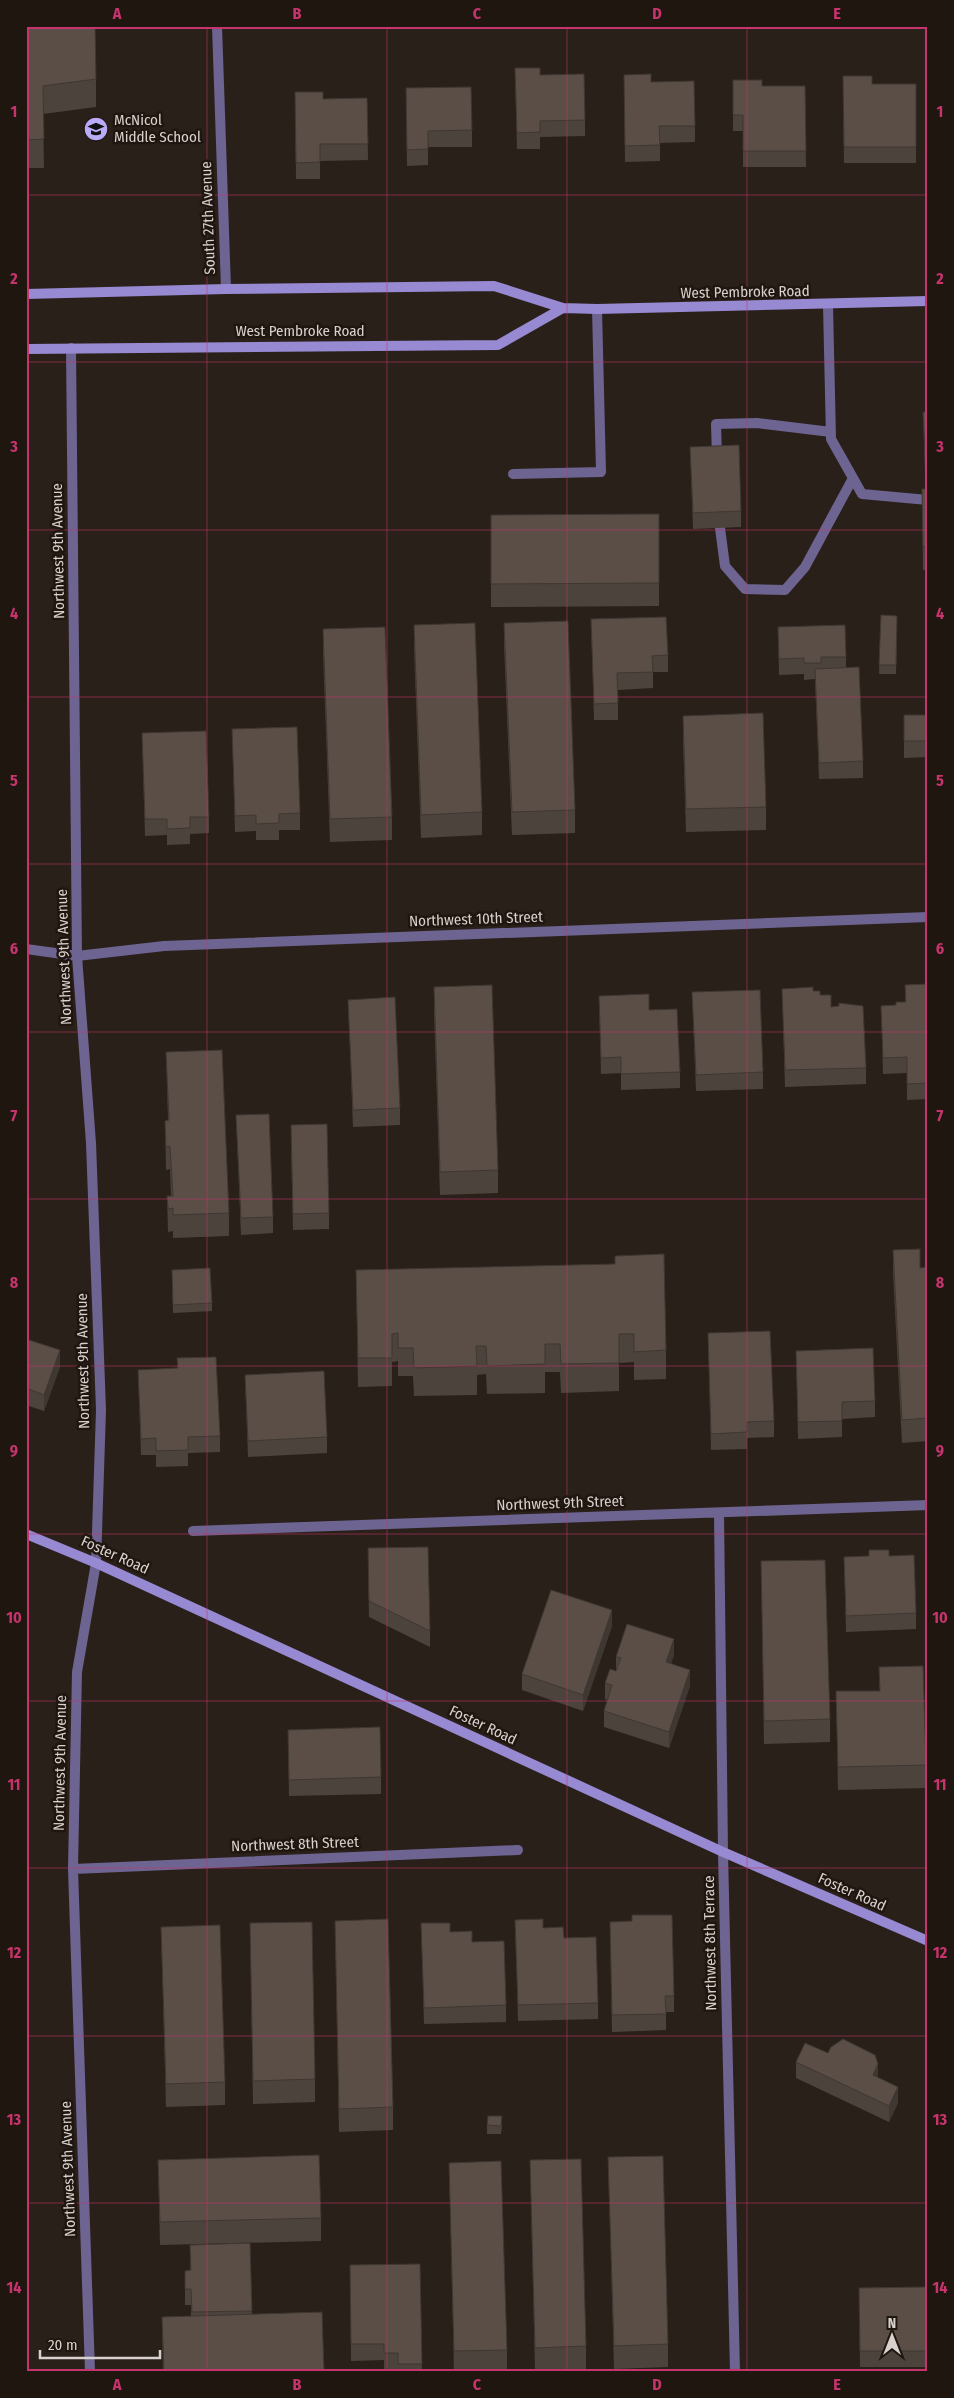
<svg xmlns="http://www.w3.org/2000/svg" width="954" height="2398" viewBox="0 0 954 2398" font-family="'Fira Sans Condensed',sans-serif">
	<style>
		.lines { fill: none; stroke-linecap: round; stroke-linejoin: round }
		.lane { stroke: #6d6491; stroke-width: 10 }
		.street { stroke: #6d6491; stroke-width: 10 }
		.secondary { stroke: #9789d2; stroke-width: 10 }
		.wall { fill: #4d433d }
		.shaded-wall { fill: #3f3732 }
		.building { fill: #5a4e47; stroke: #3f3732 }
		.grid { fill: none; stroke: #c5346c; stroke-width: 1; stroke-opacity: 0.55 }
		.labels { text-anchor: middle; stroke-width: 5; stroke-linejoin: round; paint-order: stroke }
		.poi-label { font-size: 15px; fill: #d8d1cd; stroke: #201610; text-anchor: start }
		.street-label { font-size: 15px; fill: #d8d1cd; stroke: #201610 }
		.neatline { fill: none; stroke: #c5346c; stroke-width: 2 }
		.grid-label { font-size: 16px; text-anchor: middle; font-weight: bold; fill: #c5346c }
	</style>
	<rect width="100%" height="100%" fill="#2a201a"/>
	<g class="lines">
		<path class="lane" d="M828 305 831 439 862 494 928 500
			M717 458 716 424 757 423 831 432
			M513 474 601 472 597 309
			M720 528 725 566 745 589 785 590 805 567 853 478"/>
		<path class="street" d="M217 26 226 289
			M71 348 77 956 91 1143 101 1410 96 1563 77 1672 73 1869 90 2372
			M26 949 77 956 164 946 928 917
			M719 1513 723 1852 735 2372
			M193 1531 928 1505
			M73 1869 518 1850"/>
		<path class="secondary" d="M26 294 226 289 494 286 563 308 597 309 928 301
			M26 349 498 345 563 308
			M26 1534 96 1563 723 1852 928 1941"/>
	</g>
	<path class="wall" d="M26 26 96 79V107L43 114 44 168H26Z
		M515 68 540 75 585 120V136L540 137V149H517Z
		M624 75 651 82 695 126V142L660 143V161L625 162Z
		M843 76 872 84H916V163H844Z
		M733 80 762 86H805L806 167H743V131H733Z
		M295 92 323 99 367 98 368 160 320 161V179H296Z
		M406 105 472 130V147H428V165L407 166Z
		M923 412H928V475H925Z
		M690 447 741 511V527L693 529Z
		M922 489H928V570H923Z
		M659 514V606L491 607V515Z
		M881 615 897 616 896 674H879Z
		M591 619 668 655V672H653V688L618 690V720H594Z
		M504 623 575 810V833L512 835 504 646Z
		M414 625 482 812V835L421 838 414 648Z
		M778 627 846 657V668L863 761V778L819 779 815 679 804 680V674L779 675Z
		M323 629 392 817V840L330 842 323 652Z
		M904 715H928V757L904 758Z
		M683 716 766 807V830L686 832 683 739Z
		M232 729 300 813V830H279V840H256V831L235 832Z
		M142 733 209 817V833L190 834V844L167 845V835L145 836Z
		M928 984V1099L907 1100V1073L883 1074 881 1006 896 1005 905 1002V985Z
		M434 987 498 1170V1193L440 1195 434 1010Z
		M782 989 813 991 831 1007 866 1068V1084L785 1087Z
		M692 992 763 1072V1089L696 1091Z
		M599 996 649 1010 680 1072V1088L621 1090V1073L601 1074Z
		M348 1000 400 1108V1125L353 1127Z
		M166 1052 229 1213V1236L173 1238V1231L168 1232 167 1196H171L170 1169 166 1170 165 1121H168Z
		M236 1115 273 1217V1233L241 1235Z
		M291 1141 329 1213V1229L293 1230Z
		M893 1250 920 1268 928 1267V1441L902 1443 893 1273Z
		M615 1264 666 1350V1379L634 1380V1362L619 1363V1391L561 1393 560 1372H545V1393L487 1394 486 1374 477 1375V1395L414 1396 413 1376H398V1361L392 1362V1386L358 1387 356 1270Z
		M172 1270 212 1303V1311L173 1313Z
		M708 1333 774 1421V1437L747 1438V1449L711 1450Z
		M26 1339 60 1367 44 1411 26 1405Z
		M796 1351 875 1401V1417L842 1419V1437L798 1439Z
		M177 1358 220 1436V1452L188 1453V1466L156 1467V1455H141L138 1370 177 1368Z
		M245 1375 327 1437V1453L248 1457Z
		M889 1556 916 1613V1629L846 1632 844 1557Z
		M761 1561 830 1719V1742L764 1744Z
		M368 1565 430 1631V1647L369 1617Z
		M612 1626 583 1711 522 1690V1674Z
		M674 1655 671 1663 690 1686 669 1748 604 1727V1711L607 1700 605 1699V1683L616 1671V1657Z
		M879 1667 926 1765V1788L838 1790 836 1691H880Z
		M288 1730 381 1777V1794L289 1796Z
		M515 1920 543 1928 564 1938 598 2003V2019L518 2021Z
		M335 1921 393 2107V2130L339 2132Z
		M610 1922 674 1996V2012H666V2030L612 2032Z
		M250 1923 315 2079V2102L253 2104Z
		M421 1923 450 1932 472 1942 506 2005V2022L424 2024Z
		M161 1927 225 2082V2105L166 2107Z
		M796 2062 878 2077 898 2103 889 2122 796 2078Z
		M487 2125H502L501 2134H487Z
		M608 2157 668 2344V2367L614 2369Z
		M158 2160 321 2218V2241L160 2245Z
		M530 2160 586 2346V2369L535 2371Z
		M449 2163 507 2350V2372H454Z
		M250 2243 252 2314 324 2372H163L162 2317 191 2316V2305H185V2271L190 2270V2245Z
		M420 2264 422 2372H398V2369H384V2360L351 2361 350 2281Z
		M928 2287V2367H860L859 2288Z"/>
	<path class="shaded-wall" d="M60 1350V1367L44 1411V1395Z
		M612 1610V1626L583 1711V1695Z
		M674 1639V1655L666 1678V1662Z
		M690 1670V1686L669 1748V1732Z
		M878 2064V2080L873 2075Z
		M898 2087V2103L889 2122V2106Z"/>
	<path class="building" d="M26 26H95L96 79 43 86 44 139 26 140Z
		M515 68H540V75L584 74 585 120 540 121V132L517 133Z
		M651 74V82L694 81 695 126H659L660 145 625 146 624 75Z
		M843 76H872V84H916V147H844Z
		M733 80H762V86H805L806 151H743V115H733Z
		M471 87 472 130 428 131V149L407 150 406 88Z
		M295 92H323V99L367 98 368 144H320V162L296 163Z
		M923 412H928V452H925Z
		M739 445 741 511 693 513 690 447Z
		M922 489H928V547H923Z
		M659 514V583L491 584V515Z
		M881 615 897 616 896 665H879Z
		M666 617 668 655 652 656 653 672 617 673 618 703 594 704 591 619Z
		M568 621 575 810 512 812 504 623Z
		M475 623 482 812 421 815 414 625Z
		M845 625 846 657H821V663H804V658L779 659 778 627Z
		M385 627 392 817 330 819 323 629Z
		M859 667 863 761 819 763 815 669Z
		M763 713 766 807 686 809 683 716Z
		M904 715H928V741H904Z
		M297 727 300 813 279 814V823L256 824V815L235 816 232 729Z
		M206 731 209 817H190V828L167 829V819H145L142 733Z
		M928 984V1083L907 1084V1057L883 1058 881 1006 896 1005V1002H906L905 985Z
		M492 985 498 1170 440 1172 434 987Z
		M813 987V991H820V995H831V1007L839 1006V1003L863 1006 866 1068 785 1070 782 989Z
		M760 990 763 1072 696 1075 692 992Z
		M649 994V1010L677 1009 680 1072 621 1074V1057L601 1058 599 996Z
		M395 997 400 1108 353 1110 348 1000Z
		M222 1050 229 1213 173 1215V1208L168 1209 167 1196H173L170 1146 166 1147 165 1121 169 1120 166 1052Z
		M269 1114 273 1217 241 1218 236 1115Z
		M327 1124 329 1213 293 1214 291 1125Z
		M920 1249V1268L928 1267V1418L902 1420 893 1250Z
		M664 1254 666 1350 634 1352V1334H619V1363L561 1364 560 1344H545V1364L487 1366 486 1346H476L477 1366 414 1368 413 1348H398V1333L392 1334V1358H358L356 1270 615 1264V1256Z
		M210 1268 212 1303 173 1305 172 1270Z
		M770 1331 774 1421 747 1422V1432L711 1434 708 1333Z
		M26 1339 60 1350 44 1395 26 1388Z
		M873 1348 875 1401 842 1402V1421L798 1422 796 1351Z
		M216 1357 220 1436 188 1437V1450L156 1451V1438L141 1439 138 1370 178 1368 177 1358Z
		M324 1371 327 1437 248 1441 245 1375Z
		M428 1547 430 1631 369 1601 368 1548Z
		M869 1550H889V1556L914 1555 916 1613 846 1616 844 1557 869 1556Z
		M825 1560 830 1719 764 1721 761 1561Z
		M551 1590 612 1610 583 1695 522 1674Z
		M627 1624 674 1639 666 1662 690 1670 669 1732 604 1711 612 1685 605 1683 610 1669 616 1671 621 1658 616 1657Z
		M923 1666 926 1765 838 1767 836 1691H880L879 1667Z
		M380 1727 381 1777 289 1780 288 1730Z
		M632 1915H672L674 1996H665L666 2014 612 2015 610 1922 632 1921Z
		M388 1919 393 2107 339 2109 335 1921Z
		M543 1919V1928L563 1927 564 1938 596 1937 598 2003 518 2005 515 1920Z
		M312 1922 315 2079 253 2081 250 1923Z
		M421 1923H450V1932L472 1931V1942L504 1941 506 2005 424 2008Z
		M220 1925 225 2082 166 2084 161 1927Z
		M843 2039 875 2055 878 2064 873 2075 898 2087 889 2106 796 2062 805 2043 828 2053 831 2047Z
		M488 2116H502L501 2126 487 2125Z
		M319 2155 321 2218 160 2222 158 2160Z
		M663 2156 668 2344 614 2346 608 2157Z
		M581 2159 586 2346 535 2348 530 2160Z
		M501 2161 507 2350 454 2351 449 2163Z
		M250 2243 252 2311 192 2312 191 2289H185V2271L191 2270 190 2245Z
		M420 2264 422 2364H398V2353H384V2344H351L350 2265Z
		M928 2287V2351H860L859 2288Z
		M322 2312 324 2372H164L162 2317Z"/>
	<path class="grid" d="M207 26V2372M387 26V2372M567 26V2372M747 26V2372M26 195H928M26 362H928M26 530H928M26 697H928M26 864H928M26 1032H928M26 1199H928M26 1366H928M26 1534H928M26 1701H928M26 1868H928M26 2036H928M26 2203H928"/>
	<defs>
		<g id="school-disc" transform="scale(1.25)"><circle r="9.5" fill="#b9abf7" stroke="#201610"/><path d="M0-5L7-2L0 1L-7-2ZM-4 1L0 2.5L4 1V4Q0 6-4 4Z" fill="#111"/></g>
	</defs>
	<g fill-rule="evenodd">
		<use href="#school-disc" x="96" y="129"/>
	</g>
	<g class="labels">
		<g class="poi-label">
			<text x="114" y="125">McNicol<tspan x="114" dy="17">Middle School</tspan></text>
		</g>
		<g class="street-label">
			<text transform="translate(208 218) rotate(-92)" y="5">South 27th Avenue</text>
			<text transform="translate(745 292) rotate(-1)" y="5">West Pembroke Road</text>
			<text x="300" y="336">West Pembroke Road</text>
			<text transform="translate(58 551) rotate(-91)" y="5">Northwest 9th Avenue</text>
			<text transform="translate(476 919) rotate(-2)" y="5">Northwest 10th Street</text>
			<text transform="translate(64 957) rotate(-92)" y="5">Northwest 9th Avenue</text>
			<text transform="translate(83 1361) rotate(-91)" y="5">Northwest 9th Avenue</text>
			<text transform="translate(560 1503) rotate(-2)" y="5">Northwest 9th Street</text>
			<text transform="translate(115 1555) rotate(24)" y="5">Foster Road</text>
			<text transform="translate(483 1725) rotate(25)" y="5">Foster Road</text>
			<text transform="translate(60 1763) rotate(-89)" y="5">Northwest 9th Avenue</text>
			<text transform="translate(295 1844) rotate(-2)" y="5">Northwest 8th Street</text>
			<text transform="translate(852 1892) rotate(24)" y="5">Foster Road</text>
			<text transform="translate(710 1943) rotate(-91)" y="5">Northwest 8th Terrace</text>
			<text transform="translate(68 2169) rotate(-92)" y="5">Northwest 9th Avenue</text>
		</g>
	</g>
	<rect width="954" height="2398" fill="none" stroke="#201610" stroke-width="55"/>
	<g transform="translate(892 2336)" stroke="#201610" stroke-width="4" paint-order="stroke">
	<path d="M0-4L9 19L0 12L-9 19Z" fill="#d8d1cd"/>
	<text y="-8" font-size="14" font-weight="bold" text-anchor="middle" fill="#d8d1cd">N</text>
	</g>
	<path d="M40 2350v8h120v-8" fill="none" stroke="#d8d1cd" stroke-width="2.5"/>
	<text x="48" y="2350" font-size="15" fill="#d8d1cd" stroke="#201610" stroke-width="4" paint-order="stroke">20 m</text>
	<rect x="28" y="28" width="898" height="2342" class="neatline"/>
	<g class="grid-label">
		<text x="117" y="19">A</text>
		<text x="297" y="19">B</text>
		<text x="477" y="19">C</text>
		<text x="657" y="19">D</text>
		<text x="837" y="19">E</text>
		<text x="14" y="117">1</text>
		<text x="940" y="117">1</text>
		<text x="14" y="284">2</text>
		<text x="940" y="284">2</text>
		<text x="14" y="452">3</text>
		<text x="940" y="452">3</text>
		<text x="14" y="619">4</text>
		<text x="940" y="619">4</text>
		<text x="14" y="786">5</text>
		<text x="940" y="786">5</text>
		<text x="14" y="954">6</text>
		<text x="940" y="954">6</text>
		<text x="14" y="1121">7</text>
		<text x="940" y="1121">7</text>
		<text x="14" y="1288">8</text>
		<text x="940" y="1288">8</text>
		<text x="14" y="1456">9</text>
		<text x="940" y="1456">9</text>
		<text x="14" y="1623">10</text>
		<text x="940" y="1623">10</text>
		<text x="14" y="1790">11</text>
		<text x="940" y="1790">11</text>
		<text x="14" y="1958">12</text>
		<text x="940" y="1958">12</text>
		<text x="14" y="2125">13</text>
		<text x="940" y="2125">13</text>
		<text x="14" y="2293">14</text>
		<text x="940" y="2293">14</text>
		<text x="117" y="2390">A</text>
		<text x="297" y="2390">B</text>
		<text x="477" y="2390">C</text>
		<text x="657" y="2390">D</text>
		<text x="837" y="2390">E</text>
	</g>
</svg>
